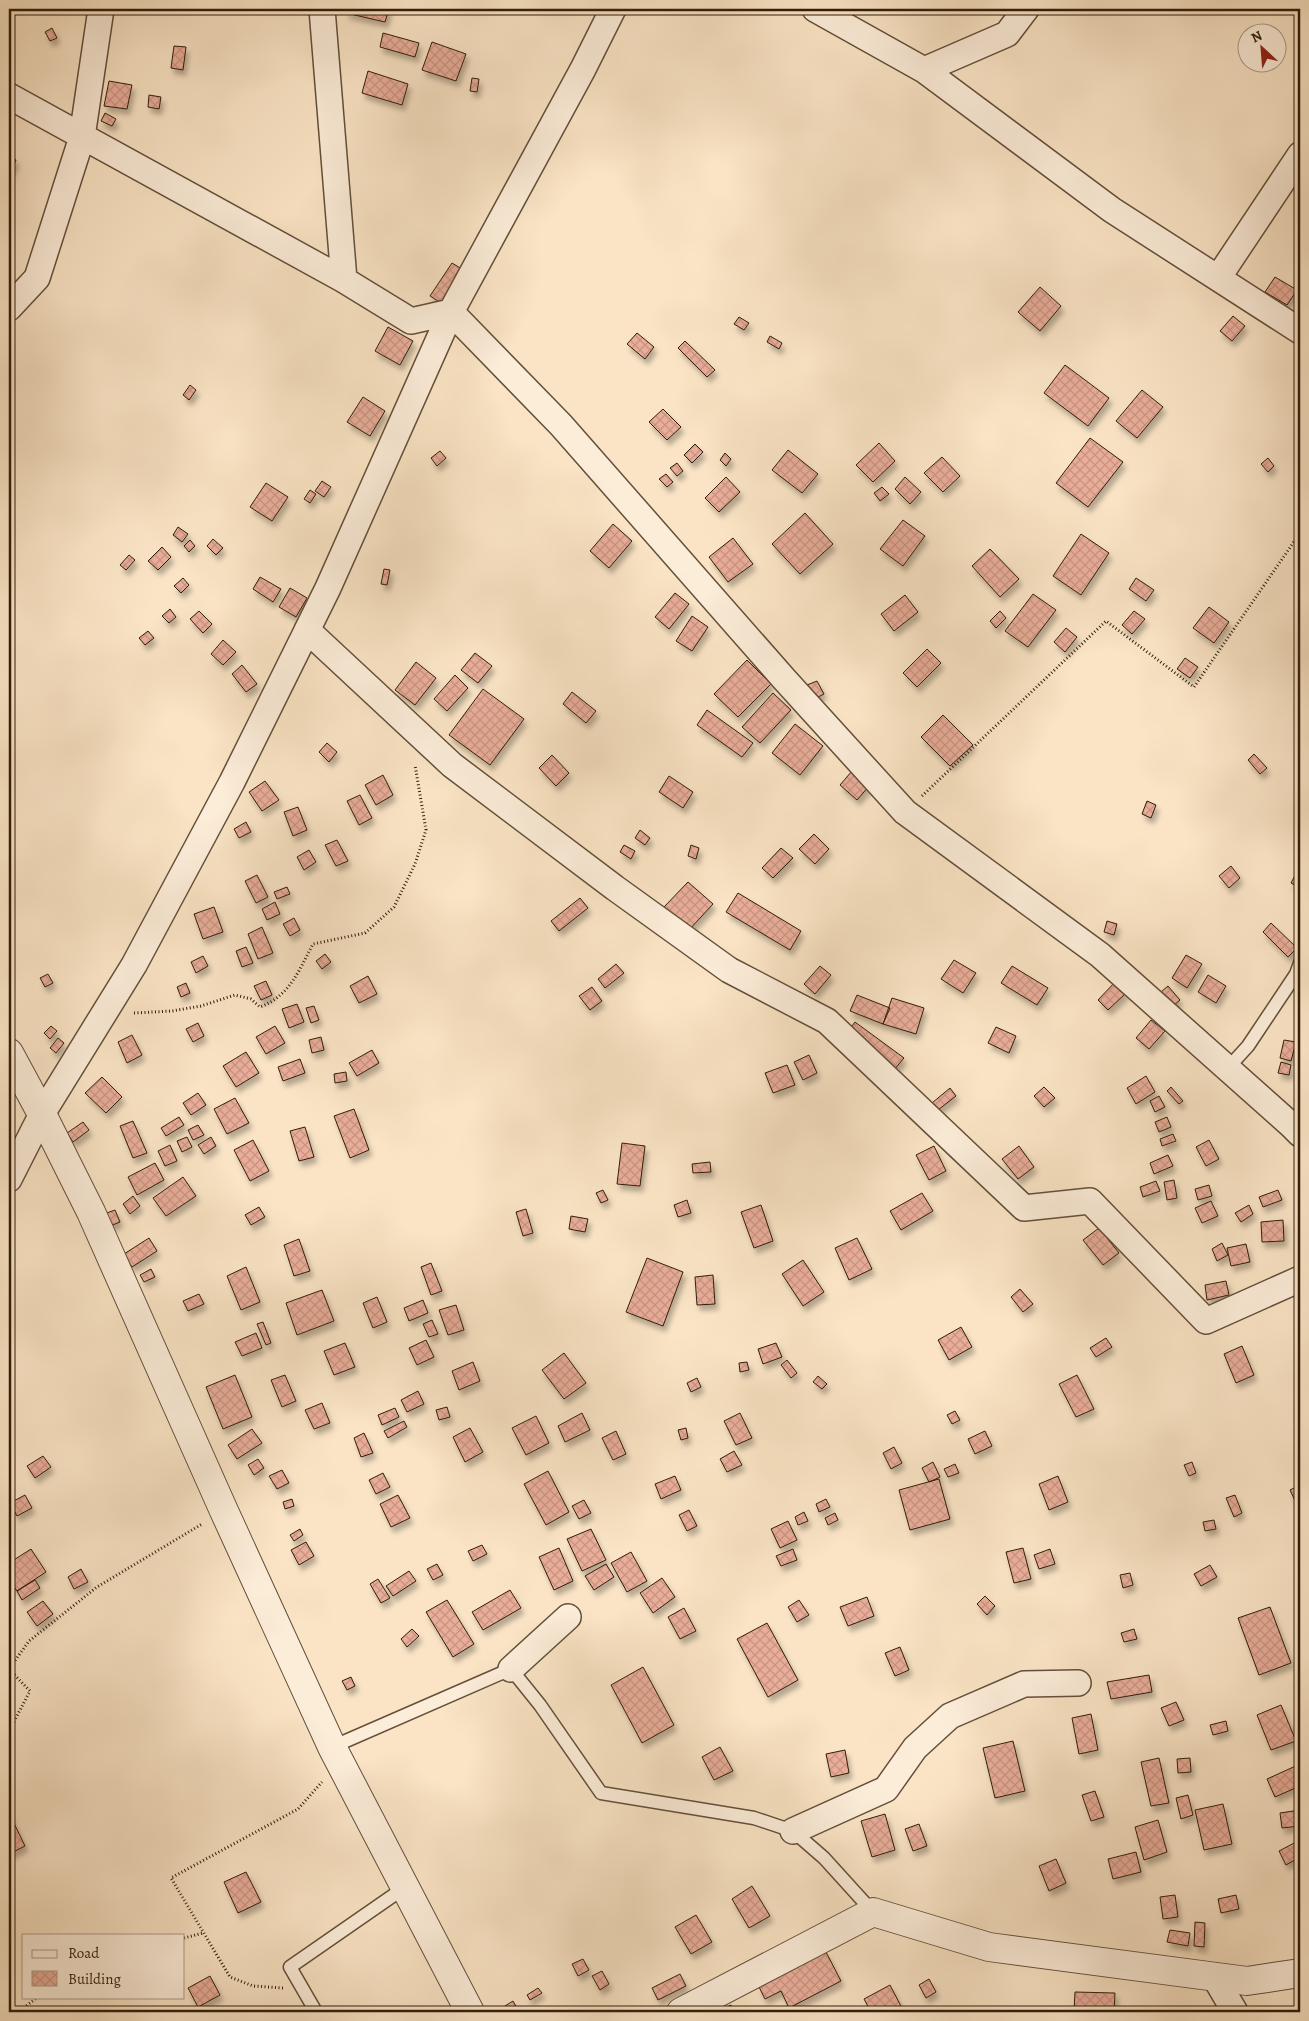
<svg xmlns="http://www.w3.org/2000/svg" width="1309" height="2021" viewBox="0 0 1309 2021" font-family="Alegreya,serif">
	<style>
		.building { fill: url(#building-cross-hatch); stroke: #311d0b; filter: url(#shadow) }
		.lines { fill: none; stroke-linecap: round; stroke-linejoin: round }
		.service-casing { stroke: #634f3a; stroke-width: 15 }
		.minor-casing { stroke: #634f3a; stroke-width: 28 }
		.tertiary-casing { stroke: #634f3a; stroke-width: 30 }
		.path { stroke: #311d0b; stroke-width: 3; stroke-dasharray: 1 2.5; stroke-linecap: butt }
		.service { stroke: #fcedd9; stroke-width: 12 }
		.minor { stroke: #fcedd9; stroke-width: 25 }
		.tertiary { stroke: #fcedd9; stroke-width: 28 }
	</style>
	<defs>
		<pattern id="building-cross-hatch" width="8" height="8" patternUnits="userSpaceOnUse" patternTransform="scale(1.25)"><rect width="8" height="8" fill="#e9ad99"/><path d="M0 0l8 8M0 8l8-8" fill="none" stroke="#c89482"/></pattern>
		<filter id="shadow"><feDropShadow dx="3" dy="5.5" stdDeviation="2.5" flood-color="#0004"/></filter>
	</defs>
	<rect width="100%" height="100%" fill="#fae4c5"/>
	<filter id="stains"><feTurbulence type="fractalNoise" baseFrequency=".004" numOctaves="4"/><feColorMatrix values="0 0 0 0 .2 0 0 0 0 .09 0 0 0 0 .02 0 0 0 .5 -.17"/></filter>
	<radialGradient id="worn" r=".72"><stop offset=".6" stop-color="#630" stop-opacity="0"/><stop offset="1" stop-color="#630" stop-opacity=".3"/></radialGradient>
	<path class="building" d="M347 9H389L385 22 346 13Z
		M52 28 57 38 50 41 45 32Z
		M383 33 419 43 415 57 380 47Z
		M432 42 466 54 456 81 422 70Z
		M174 46 186 47 183 70 171 68Z
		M368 71 408 84 402 105 362 93Z
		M472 78 479 79 477 92 470 91Z
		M109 81 132 85 127 109 104 106Z
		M149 95 161 97 159 109 148 107Z
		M105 113 116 119 112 126 101 121Z
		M9 156 16 160 9 175Z
		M452 263 465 271 443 304 430 296Z
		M1275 277 1297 290 1287 305 1265 292Z
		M1040 287 1061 306 1040 331 1018 312Z
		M1233 316 1245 326 1232 341 1220 331Z
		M739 317 749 323 744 330 734 324Z
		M388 327 413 341 400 365 375 351Z
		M637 333 654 347 645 359 627 344Z
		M770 336 782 343 779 349 767 342Z
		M685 341 715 370 707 377 678 348Z
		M1065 365 1109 398 1088 426 1044 393Z
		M190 385 196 390 189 400 183 395Z
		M1142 390 1163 407 1137 438 1116 421Z
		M363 397 385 411 370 436 347 422Z
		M663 409 681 427 667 440 649 422Z
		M1090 438 1123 462 1088 507 1056 483Z
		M879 443 895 461 873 482 856 465Z
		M695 444 703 452 692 463 684 455Z
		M788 450 818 474 802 493 772 470Z
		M440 451 446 458 437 466 431 458Z
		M725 453 731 459 726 466 720 460Z
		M942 457 960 476 943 492 924 473Z
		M1268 458 1274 466 1268 472 1261 464Z
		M677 463 683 471 677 476 670 468Z
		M666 474 673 482 667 487 659 479Z
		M726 477 740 492 719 512 705 498Z
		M905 477 921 492 910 504 895 489Z
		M322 481 331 487 324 497 315 491Z
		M266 483 288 497 272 521 250 507Z
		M882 487 889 494 880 501 874 493Z
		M310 490 316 494 310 503 304 499Z
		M805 513 833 544 800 574 772 544Z
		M903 520 925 536 903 566 880 549Z
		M613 524 632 541 609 568 590 551Z
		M178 527 188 534 182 542 173 535Z
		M1081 534 1109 553 1081 595 1053 576Z
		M733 538 753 564 728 582 709 557Z
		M213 539 223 548 216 555 207 546Z
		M190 540 195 546 189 552 184 546Z
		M162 547 171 557 158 570 148 561Z
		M990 549 1019 579 1000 597 972 566Z
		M129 555 135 560 126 570 120 565Z
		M384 569 390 570 387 585 381 584Z
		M260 577 281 589 273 602 253 589Z
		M183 578 189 585 181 593 174 586Z
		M1136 578 1154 590 1146 601 1129 589Z
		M290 588 307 598 296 617 279 607Z
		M675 593 689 604 669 629 655 617Z
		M1033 594 1056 610 1028 647 1005 631Z
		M905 595 918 612 894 631 881 614Z
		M1209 607 1229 622 1214 643 1193 628Z
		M170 609 176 617 169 623 162 616Z
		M199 611 212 624 203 633 190 619Z
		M1000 611 1006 618 996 628 990 621Z
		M1134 611 1145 619 1132 634 1122 625Z
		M692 616 708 627 692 651 676 641Z
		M1066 628 1077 637 1065 652 1054 642Z
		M148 631 154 638 145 645 139 638Z
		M223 640 236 652 223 665 211 654Z
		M927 649 941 663 917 687 903 673Z
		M475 653 492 666 478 683 461 670Z
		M1185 658 1198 667 1190 678 1177 669Z
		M747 660 771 684 738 717 714 694Z
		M416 662 436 678 415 705 395 690Z
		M242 665 257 684 246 692 232 674Z
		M455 675 468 688 447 711 434 699Z
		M817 681 824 694 814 699 807 685Z
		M483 689 524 719 490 765 449 735Z
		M572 692 596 711 586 723 563 704Z
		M773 693 791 710 760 743 742 727Z
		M707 710 753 743 742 757 697 725Z
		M943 715 973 745 950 766 921 737Z
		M795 724 823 746 800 775 772 753Z
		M327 743 337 752 329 762 319 752Z
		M1254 754 1267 768 1260 774 1248 760Z
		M552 755 569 773 556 786 539 768Z
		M852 771 869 786 857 800 840 785Z
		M383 775 393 795 376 805 365 785Z
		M669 776 693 792 683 808 659 792Z
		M265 781 279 800 262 811 249 792Z
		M360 795 372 818 359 825 347 801Z
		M1147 801 1156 805 1151 818 1142 814Z
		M298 807 307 830 293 836 284 812Z
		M246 822 251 832 239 838 234 829Z
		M640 830 650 838 645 845 635 838Z
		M814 834 829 849 815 864 799 849Z
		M337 840 348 861 336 866 325 845Z
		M624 845 635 851 631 859 620 852Z
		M691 845 699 848 696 859 688 856Z
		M781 848 793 858 773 878 762 868Z
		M309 850 316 862 304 870 297 857Z
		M1231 866 1240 878 1229 888 1219 876Z
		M1300 866V888L1291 883Z
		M257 875 268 897 256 903 245 881Z
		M688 882 713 904 688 931 663 908Z
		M287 887 290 894 277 899 274 892Z
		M738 893 801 931 790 950 726 912Z
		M580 898 588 908 559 931 551 921Z
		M275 902 280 914 267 920 262 909Z
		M214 907 223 932 203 939 194 914Z
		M294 918 300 930 290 936 283 924Z
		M1107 921 1117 924 1114 935 1104 932Z
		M1271 923 1297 948 1288 957 1263 932Z
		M262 927 273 953 258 959 248 934Z
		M246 947 253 963 242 967 236 951Z
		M325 954 331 962 322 969 316 961Z
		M1186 955 1202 964 1187 988 1172 978Z
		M203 956 208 966 196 973 191 962Z
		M954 960 976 973 963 993 941 979Z
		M616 964 624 973 605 988 598 979Z
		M820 966 831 975 815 994 804 984Z
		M1012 966 1048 988 1037 1005 1001 983Z
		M48 974 53 983 45 987 40 978Z
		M1208 975 1226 986 1216 1003 1198 992Z
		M368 976 377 994 359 1003 350 986Z
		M266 981 272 995 261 1000 254 986Z
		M1115 982 1126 993 1108 1010 1098 1000Z
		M186 983 190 993 181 997 177 987Z
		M1168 986 1180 1000 1167 1011 1155 997Z
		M592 987 602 1001 590 1010 579 996Z
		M857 995 890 1008 883 1024 850 1011Z
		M892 998 924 1008 916 1034 883 1024Z
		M297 1004 304 1022 289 1028 282 1009Z
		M314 1006 319 1020 311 1023 306 1008Z
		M1151 1020 1165 1031 1149 1049 1136 1038Z
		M855 1022 904 1058 893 1071 845 1035Z
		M198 1023 204 1036 193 1042 186 1029Z
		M51 1026 57 1031 50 1039 44 1033Z
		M275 1026 285 1043 266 1054 256 1037Z
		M996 1027 1016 1036 1009 1053 988 1043Z
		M132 1035 142 1055 127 1063 118 1042Z
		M321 1037 324 1050 312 1053 309 1040Z
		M58 1038 64 1043 56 1053 50 1048Z
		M1284 1040 1296 1042 1291 1061 1280 1058Z
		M372 1050 379 1063 357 1076 349 1063Z
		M246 1052 259 1073 236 1087 223 1066Z
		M809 1055 817 1073 803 1080 794 1062Z
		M300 1059 305 1073 283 1081 278 1067Z
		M1281 1062 1291 1065 1289 1075 1278 1073Z
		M787 1065 795 1085 773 1093 765 1073Z
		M346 1072 347 1081 335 1083 334 1074Z
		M1146 1076 1155 1092 1136 1104 1127 1088Z
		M102 1077 122 1097 106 1113 85 1093Z
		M1044 1087 1055 1098 1044 1107 1034 1096Z
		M1171 1087 1183 1101 1179 1104 1167 1091Z
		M950 1088 956 1096 938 1110 932 1103Z
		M198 1093 206 1105 191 1115 183 1103Z
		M1159 1096 1165 1107 1155 1112 1150 1101Z
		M235 1098 249 1123 227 1134 214 1109Z
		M354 1109 369 1150 350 1158 334 1116Z
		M179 1117 184 1125 166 1136 161 1128Z
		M1167 1117 1171 1127 1159 1132 1155 1122Z
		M133 1121 147 1153 133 1158 120 1126Z
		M83 1122 89 1130 73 1142 67 1133Z
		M198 1125 204 1135 193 1140 188 1130Z
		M305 1127 314 1157 299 1161 290 1131Z
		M1173 1134 1176 1141 1162 1146 1160 1139Z
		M187 1137 192 1147 182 1152 177 1141Z
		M211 1137 216 1146 204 1154 198 1145Z
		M253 1140 269 1171 250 1181 234 1150Z
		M1209 1140 1219 1159 1206 1166 1196 1147Z
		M622 1143 645 1146 640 1186 617 1184Z
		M170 1145 177 1161 165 1166 158 1151Z
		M934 1146 946 1171 929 1180 916 1155Z
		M1019 1146 1034 1167 1018 1179 1002 1159Z
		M1168 1155 1173 1166 1154 1174 1150 1163Z
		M710 1162 711 1172 693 1173 692 1164Z
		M155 1163 164 1180 137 1195 128 1177Z
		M183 1177 196 1196 166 1216 153 1198Z
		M1174 1180 1177 1198 1167 1200 1164 1182Z
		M1156 1181 1160 1191 1143 1197 1140 1187Z
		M1209 1185 1212 1196 1198 1200 1195 1189Z
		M603 1190 608 1200 601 1203 596 1193Z
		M1278 1190 1282 1200 1263 1207 1259 1197Z
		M922 1193 933 1211 901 1230 890 1211Z
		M133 1196 140 1206 130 1214 123 1204Z
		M687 1200 691 1213 678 1217 674 1205Z
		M1211 1201 1218 1216 1202 1223 1195 1208Z
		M761 1205 773 1241 754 1248 741 1212Z
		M1249 1205 1253 1214 1241 1222 1235 1213Z
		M259 1207 265 1217 251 1225 245 1215Z
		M526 1209 533 1233 523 1236 516 1212Z
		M115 1210 120 1222 110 1226 104 1214Z
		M571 1216 588 1219 585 1232 569 1229Z
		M1283 1220 1284 1241 1262 1242 1261 1222Z
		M1099 1228 1119 1253 1103 1265 1083 1240Z
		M149 1238 157 1251 132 1267 124 1254Z
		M857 1238 872 1269 849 1280 835 1248Z
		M299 1239 310 1271 294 1276 284 1245Z
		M1222 1243 1228 1255 1217 1261 1212 1249Z
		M1246 1244 1250 1262 1231 1266 1227 1248Z
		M647 1258 683 1272 663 1326 626 1312Z
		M803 1260 824 1292 803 1306 782 1274Z
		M431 1263 442 1291 431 1295 421 1267Z
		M246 1267 260 1302 241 1310 227 1276Z
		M151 1269 155 1277 144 1282 140 1275Z
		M713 1275 715 1304 697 1305 695 1277Z
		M1226 1281 1229 1295 1207 1300 1205 1285Z
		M1020 1289 1033 1304 1023 1312 1011 1297Z
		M322 1290 334 1321 297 1335 286 1303Z
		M199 1294 204 1304 188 1311 183 1301Z
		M377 1297 387 1322 373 1328 363 1303Z
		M423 1300 428 1313 409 1321 404 1308Z
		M456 1305 464 1330 448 1335 439 1310Z
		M432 1320 438 1334 429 1337 423 1324Z
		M263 1322 271 1343 266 1345 257 1324Z
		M961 1327 972 1347 949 1360 938 1340Z
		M256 1333 262 1348 242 1356 235 1342Z
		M1106 1338 1112 1347 1096 1357 1090 1348Z
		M426 1340 434 1357 417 1365 409 1348Z
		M345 1343 355 1367 334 1375 324 1351Z
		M776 1343 782 1357 763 1364 758 1349Z
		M1242 1346 1254 1375 1236 1383 1224 1354Z
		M564 1353 586 1383 564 1399 542 1370Z
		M787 1360 797 1373 791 1378 781 1365Z
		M473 1362 480 1381 459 1390 452 1371Z
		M747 1362 749 1370 740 1372 739 1363Z
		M235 1375 252 1417 223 1429 206 1387Z
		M285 1375 296 1401 282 1407 271 1380Z
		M1077 1375 1094 1409 1076 1417 1059 1384Z
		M818 1376 827 1384 822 1389 813 1382Z
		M697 1378 701 1387 691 1392 687 1383Z
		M418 1391 424 1404 407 1412 401 1400Z
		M322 1403 330 1423 314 1429 305 1410Z
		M447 1407 450 1417 439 1420 436 1410Z
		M395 1408 399 1417 382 1425 378 1415Z
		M955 1411 960 1420 952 1424 947 1415Z
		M582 1413 590 1430 565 1442 558 1426Z
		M740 1413 752 1438 736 1445 724 1421Z
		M536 1416 549 1443 526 1455 512 1428Z
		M404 1421 407 1427 388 1438 384 1431Z
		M470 1428 483 1452 465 1462 453 1437Z
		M686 1428 688 1438 681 1440 678 1430Z
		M252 1429 262 1443 237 1459 228 1445Z
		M616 1431 626 1454 613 1460 602 1438Z
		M985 1431 992 1446 975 1454 968 1439Z
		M364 1433 373 1453 361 1457 354 1438Z
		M894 1447 902 1463 891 1469 883 1453Z
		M734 1451 742 1465 727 1472 720 1459Z
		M43 1456 51 1467 35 1478 27 1466Z
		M258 1459 264 1468 254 1475 248 1465Z
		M933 1462 940 1477 929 1482 922 1468Z
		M1192 1462 1196 1473 1189 1476 1184 1465Z
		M955 1464 959 1473 948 1477 944 1469Z
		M282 1470 289 1483 277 1489 269 1476Z
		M548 1471 569 1512 546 1525 524 1484Z
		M383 1473 390 1487 376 1494 369 1480Z
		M675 1476 681 1490 661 1499 655 1484Z
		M1058 1476 1068 1502 1049 1510 1039 1484Z
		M939 1479 950 1519 910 1530 899 1490Z
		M1300 1485V1504L1297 1505 1290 1490Z
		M25 1495 32 1508 17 1516 10 1503Z
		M398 1495 410 1518 391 1527 380 1504Z
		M1235 1495 1242 1513 1234 1517 1226 1498Z
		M292 1499 294 1506 285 1509 283 1502Z
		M826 1499 830 1507 819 1512 816 1504Z
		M584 1500 591 1513 579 1519 572 1506Z
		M689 1510 697 1526 687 1531 679 1515Z
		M804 1512 808 1521 798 1525 795 1517Z
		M835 1513 838 1520 828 1525 825 1518Z
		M1214 1520 1216 1529 1205 1531 1203 1522Z
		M788 1521 797 1540 780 1548 771 1529Z
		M300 1529 303 1535 294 1541 290 1535Z
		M591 1529 606 1560 582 1571 567 1539Z
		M306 1542 314 1556 299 1565 291 1550Z
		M482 1545 487 1554 473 1561 468 1551Z
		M559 1548 573 1581 554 1590 539 1557Z
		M1023 1548 1031 1579 1014 1583 1006 1552Z
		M31 1549 46 1572 17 1591 9 1579V1563Z
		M793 1549 797 1560 781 1566 776 1556Z
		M1050 1549 1055 1564 1039 1569 1034 1555Z
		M631 1552 647 1581 627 1592 611 1563Z
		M437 1564 443 1575 433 1580 427 1569Z
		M606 1564 614 1577 594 1590 585 1576Z
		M1210 1565 1217 1577 1201 1586 1194 1574Z
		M81 1569 88 1582 74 1589 68 1577Z
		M409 1571 416 1581 393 1596 386 1586Z
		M1130 1573 1133 1585 1123 1588 1120 1575Z
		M662 1578 675 1597 653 1613 640 1593Z
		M378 1579 390 1598 381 1603 370 1584Z
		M35 1580 40 1588 22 1600 17 1591Z
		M510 1590 521 1608 483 1630 472 1612Z
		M985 1596 995 1606 987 1615 977 1604Z
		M867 1597 874 1616 848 1626 840 1607Z
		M447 1600 474 1644 453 1657 426 1612Z
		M799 1600 809 1615 797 1622 788 1607Z
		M43 1601 53 1614 37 1626 27 1612Z
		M1270 1607 1291 1663 1259 1675 1238 1618Z
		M684 1608 696 1631 680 1639 668 1617Z
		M767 1623 798 1680 768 1697 737 1639Z
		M412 1629 419 1636 407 1647 401 1639Z
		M1134 1629 1137 1639 1124 1642 1121 1633Z
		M900 1647 909 1670 895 1676 885 1653Z
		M643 1667 674 1725 642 1743 611 1685Z
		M1149 1675 1152 1692 1111 1699 1107 1682Z
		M351 1677 355 1686 347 1690 342 1681Z
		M1176 1702 1184 1720 1169 1726 1161 1708Z
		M1281 1705 1296 1741 1271 1750 1257 1715Z
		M1091 1714 1098 1750 1079 1754 1072 1718Z
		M1226 1721 1228 1731 1213 1735 1210 1725Z
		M1013 1741 1025 1791 995 1798 983 1748Z
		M720 1747 733 1771 714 1780 702 1757Z
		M845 1750 849 1773 831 1777 826 1754Z
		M1159 1758 1169 1803 1151 1806 1141 1762Z
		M1190 1758 1191 1772 1178 1773 1177 1759Z
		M1300 1764V1786L1275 1797 1267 1779Z
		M1095 1791 1104 1817 1091 1821 1082 1795Z
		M1188 1795 1193 1815 1181 1819 1176 1798Z
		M1223 1804 1232 1844 1204 1850 1195 1810Z
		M1300 1810V1826L1282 1828 1280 1813Z
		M9 1813 25 1846 9 1854Z
		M885 1814 895 1850 872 1857 861 1821Z
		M1158 1820 1167 1852 1144 1860 1135 1827Z
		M919 1824 927 1846 913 1851 905 1829Z
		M1300 1840V1857L1286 1865 1279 1851Z
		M1136 1852 1141 1872 1113 1879 1108 1859Z
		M1056 1859 1066 1883 1049 1891 1039 1866Z
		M246 1872 261 1902 238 1913 224 1882Z
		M752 1886 770 1916 749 1928 732 1899Z
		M1175 1895 1178 1917 1163 1919 1160 1897Z
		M1236 1895 1239 1909 1221 1913 1218 1899Z
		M696 1915 712 1942 691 1954 675 1927Z
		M1195 1922 1205 1923 1204 1947 1194 1946Z
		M1170 1930 1190 1933 1188 1946 1167 1942Z
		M826 1952 841 1981 789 2008 781 1991 765 1999 759 1987Z
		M583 1959 589 1970 578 1976 572 1964Z
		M602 1971 609 1984 600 1990 592 1976Z
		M680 1974 686 1986 658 2000 652 1988Z
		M210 1976 220 1995 198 2007 188 1988Z
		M929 1979 936 1992 926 1998 919 1985Z
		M890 1985 904 2012H871L864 1999Z
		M538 1988 542 1993 530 2000 527 1995Z
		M1075 1992 1115 1993 1114 2012H1074Z
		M513 2001 519 2012H497V2011Z
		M731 2005 734 2012H716Z"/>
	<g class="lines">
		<g class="service-casing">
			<path id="service" d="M1227 1069 1248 1046 1296 974 1300 963
				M332 1747 511 1669 540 1705 601 1793 754 1818 793 1831 824 1858 873 1912
				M316 2012 290 1967 404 1888"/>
		</g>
		<g class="minor-casing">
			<path id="minor" d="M322 9 344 280
				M815 9 924 70 1112 210 1300 331
				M924 70 1007 34 1026 9
				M9 96 344 280 411 321 451 312 561 425 785 680 905 812 1100 955 1291 1125 1300 1134
				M1218 278 1300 155
				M9 308 37 278 82 137 101 9
				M307 630 452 765 615 888 729 970 827 1021 1024 1208 1090 1201 1206 1321 1300 1279
				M9 1179 42 1114 134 965 232 782 328 588 451 312 583 69 613 9
				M511 1669 568 1617
				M793 1831 886 1789 915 1748 950 1716 1024 1684 1078 1683
				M1214 1976 1235 2012"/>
		</g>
		<g class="tertiary-casing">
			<path id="tertiary" d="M9 1053 42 1114 91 1212 224 1511 332 1747 470 2012
				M681 2012 873 1912 989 1947 1247 1981 1300 1973"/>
		</g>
		<path class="path" d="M922 796 1106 621 1194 687 1300 533
			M134 1013 172 1011 201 1006 235 995 251 999 260 1007C290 996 299 970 313 944L365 933 394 907 415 864 426 830 415 765
			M9 1669 29 1641 97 1587 202 1524
			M9 1731 30 1691 9 1669
			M184 1938 203 1933
			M283 1988 253 1986 230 1977 171 1878 298 1809 322 1782
			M18 2012 38 1997"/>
		<use href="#service" class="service"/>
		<use href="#minor" class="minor"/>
		<use href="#tertiary" class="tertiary"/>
	</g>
	<rect width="1309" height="2021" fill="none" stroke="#fae4c5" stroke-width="30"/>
	<rect x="10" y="10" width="1289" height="2001" fill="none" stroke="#311d0b" stroke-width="2.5"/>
	<rect x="15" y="15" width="1279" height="1991" fill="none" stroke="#311d0b"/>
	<rect x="22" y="1934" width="162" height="65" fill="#fcedd9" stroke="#ab9a87"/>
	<rect x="32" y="1950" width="25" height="8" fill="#fcedd9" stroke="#ab9a87"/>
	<text x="68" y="1958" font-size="15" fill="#311d0b">Road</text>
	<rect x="32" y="1971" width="25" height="15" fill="url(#building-cross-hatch)" stroke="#ab9a87"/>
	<text x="68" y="1984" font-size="15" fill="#311d0b">Building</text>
	<g transform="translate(1262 48) rotate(334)"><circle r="24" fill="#fcedd9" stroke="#ab9a87"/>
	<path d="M0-4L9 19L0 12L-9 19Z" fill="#8f2418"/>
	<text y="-8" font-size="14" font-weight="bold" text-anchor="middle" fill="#311d0b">N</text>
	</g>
	<rect width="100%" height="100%" filter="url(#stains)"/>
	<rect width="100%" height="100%" fill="url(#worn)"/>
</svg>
